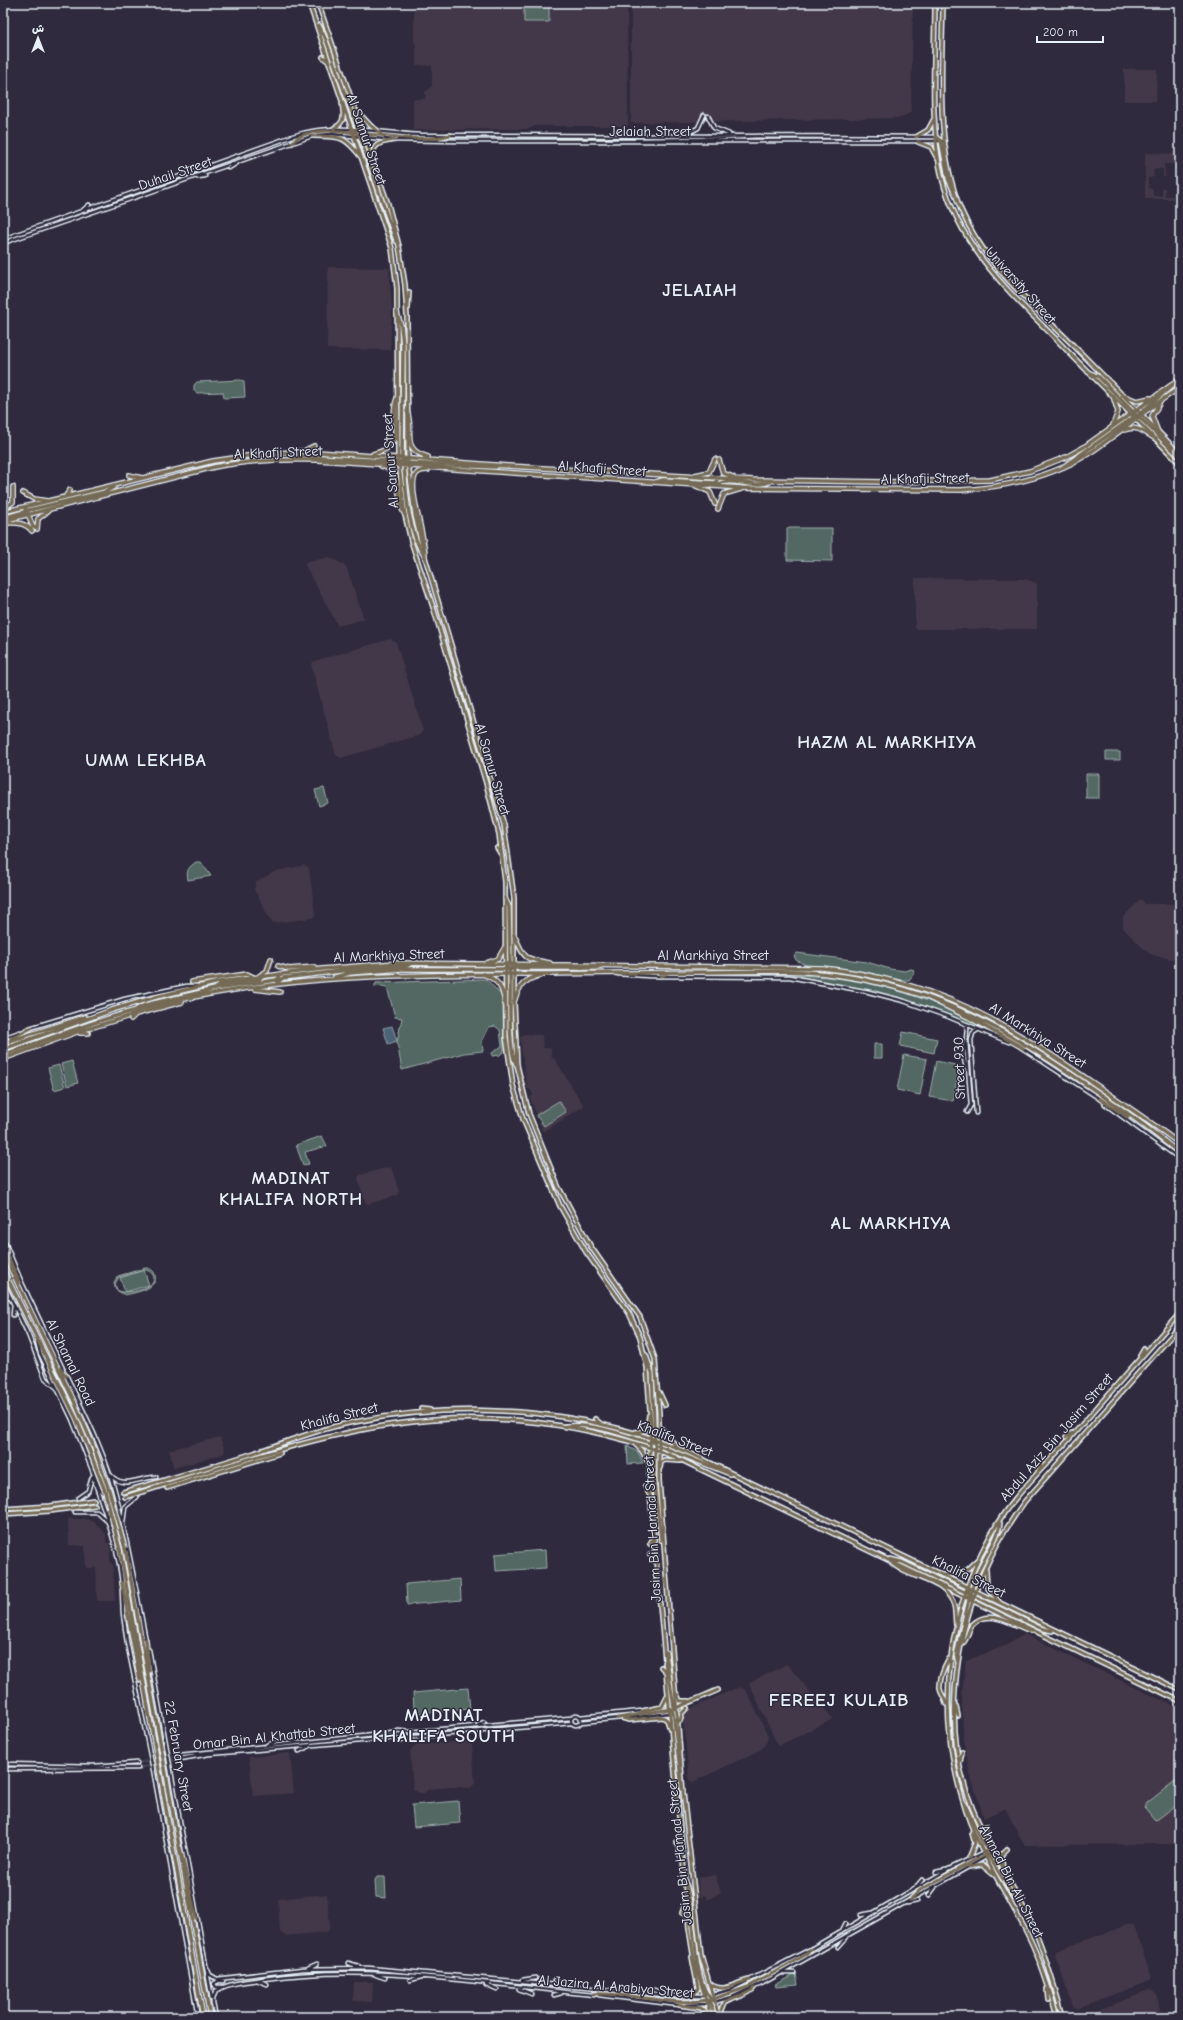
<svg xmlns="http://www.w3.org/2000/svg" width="1183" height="2020" viewBox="0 0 1183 2020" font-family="'Comic Neue','Playpen Sans Arabic',sans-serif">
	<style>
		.built { fill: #433948 }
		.green { fill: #536862; stroke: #9eacad; fill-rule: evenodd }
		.water { fill: #4b6475; stroke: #8a9ca9 }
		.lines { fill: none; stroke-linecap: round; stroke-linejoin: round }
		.secondary-tunnel { stroke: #4b4859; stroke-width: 2.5; stroke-dasharray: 2.5 1; stroke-linecap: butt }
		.primary-tunnel { stroke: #4b4859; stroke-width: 3; stroke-dasharray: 3 1.5; stroke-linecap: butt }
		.secondary-casing { stroke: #e8f1f8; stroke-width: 5.5 }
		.primary-casing { stroke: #e8f1f8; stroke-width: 6 }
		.highway-casing { stroke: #e8f1f8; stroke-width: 6 }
		.secondary { stroke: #2f2a3d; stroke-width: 2.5 }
		.primary { stroke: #746b55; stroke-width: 3 }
		.highway { stroke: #746b55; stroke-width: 3.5 }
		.highway-bridge-casing { stroke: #e8f1f8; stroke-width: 6; stroke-linecap: butt }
		.highway-bridge { stroke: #746b55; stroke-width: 3.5 }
		.labels { text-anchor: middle; stroke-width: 3; stroke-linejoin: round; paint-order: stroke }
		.street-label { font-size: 14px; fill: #e8f1f8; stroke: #2f2a3d }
		.district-label { font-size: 18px; font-weight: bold; letter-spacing: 1px; fill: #e8f1f8; stroke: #2f2a3d }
	</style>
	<rect width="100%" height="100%" fill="#2f2a3d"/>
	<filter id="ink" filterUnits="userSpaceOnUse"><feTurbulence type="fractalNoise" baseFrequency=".025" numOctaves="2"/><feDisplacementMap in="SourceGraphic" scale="8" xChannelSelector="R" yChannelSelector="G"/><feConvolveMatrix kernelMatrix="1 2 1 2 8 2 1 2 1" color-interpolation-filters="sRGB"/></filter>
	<g filter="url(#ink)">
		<path class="built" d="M414 3H627L628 126H536L528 129 413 130V99H425V92L432 86V66L416 65V46L414 41Z
			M631 3H913L911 112 901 118 631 123Z
			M1124 69H1157L1156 101H1124Z
			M1145 153 1180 154V164H1164L1165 177H1163V169H1157L1153 170 1154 177 1148 178V188L1153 189V196H1162V188H1165V196H1178L1176 177 1180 175V199H1145Z
			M328 267 389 268 392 309 390 350 327 349Z
			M329 557 346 566 364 619 338 626 304 563Z
			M915 578 1025 579 1037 583V629H915Z
			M390 639 396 642 423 730 420 735 341 758 336 755 311 665 314 661Z
			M305 865 309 868 315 914 313 918 274 923 269 918 254 889 256 882 276 871Z
			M1141 899 1145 904H1180V958L1171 959 1153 955 1146 951 1123 928V917Z
			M524 1034 542 1035 543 1048H551L552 1059 554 1058 584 1106 543 1132 530 1098 533 1095 531 1090 527 1088 520 1038Z
			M389 1167 392 1169 399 1192 398 1195 368 1204 365 1202 358 1178 360 1175Z
			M220 1437 225 1450 223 1454 174 1468 169 1450Z
			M68 1519H86L94 1522 106 1534V1543H110V1563L113 1564 115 1601H97L96 1568H86L85 1546 69 1545Z
			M1024 1634 1180 1709V1844L1024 1845 1005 1808 984 1818 969 1771 963 1733 962 1691 966 1661 1007 1645Z
			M787 1664 833 1719 778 1746 749 1683Z
			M739 1687 746 1690 768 1736 767 1741 762 1749 693 1782 689 1780 683 1716 687 1710Z
			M466 1741 472 1745 475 1783 471 1788 453 1787 429 1789 424 1793H419L413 1789 410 1751 415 1745Z
			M290 1753 294 1793 253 1796 249 1757Z
			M715 1875 721 1892 708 1900 705 1895 701 1897 699 1896 698 1878Z
			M327 1894 330 1928 327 1932 285 1936 280 1932 278 1899Z
			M1130 1924 1134 1926 1152 1979 1151 1981 1076 2008 1073 2006 1055 1955 1056 1951Z
			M354 1982H373L372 2002 353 2001Z
			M1150 1991 1155 1993 1164 2017H1078Z"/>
		<path class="green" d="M524 3H549V22H524Z
			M241 380 244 382 245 397 224 398 223 392 197 393 194 391V385L197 382Z
			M787 528H832V561L787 560Z
			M1106 752H1120V760H1106Z
			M1086 774H1099V798H1086Z
			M324 788 328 803 319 806 315 790Z
			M196 862H201L211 876 188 880C186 870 188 868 196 862Z
			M797 953 867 962 890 969 905 971 911 969 914 970 913 975 909 980H900L851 969 806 965 796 960 794 956Z
			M792 975C861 976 930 995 989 1031L906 1001 871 991Z
			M486 979 503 997 504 1051 500 1055 492 1056V1053L502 1046 500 1030 495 1026 489 1027 482 1041 483 1051 464 1053 402 1070 397 1042 402 1018 395 1017 387 987 382 986 374 987 376 983Z
			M903 1032 937 1039 934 1053 900 1046Z
			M874 1044H882V1058H874Z
			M904 1055 927 1059 920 1095 897 1090Z
			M72 1061 78 1083 67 1086 61 1064Z
			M936 1061 960 1066 953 1101 929 1097Z
			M59 1065 65 1087 54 1090 48 1068Z
			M559 1101 566 1112 544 1126 536 1115Z
			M322 1136 327 1146 305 1152 309 1164 303 1165 296 1145Z
			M145 1268C150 1268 154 1270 155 1275 159 1289 134 1293 125 1295L116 1290 114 1282 118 1276ZM144 1270C152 1270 158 1279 150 1285 143 1290 124 1295 117 1290L115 1284 119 1277Z
			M144 1270 149 1285 125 1292 120 1278Z
			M627 1446 638 1452 643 1463 628 1464Z
			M545 1550 546 1568 496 1571 495 1554Z
			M460 1579 461 1600 407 1605 406 1584Z
			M468 1688 470 1709 418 1714 414 1709 413 1693Z
			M1175 1781 1180 1783V1802L1158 1819 1155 1820 1145 1808 1147 1803Z
			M458 1801 460 1823 414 1827 412 1805Z
			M377 1877H385L386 1898 376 1897 375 1880Z
			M796 1974 798 1985 776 1987 775 1985Z"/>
		<path class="water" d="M392 1026 397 1041 388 1044 383 1028Z"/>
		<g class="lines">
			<path class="secondary-tunnel" d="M137 1763 180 1755
				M138 1768 180 1759"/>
			<path class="primary-tunnel" d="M94 1500 123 1492
				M95 1505 125 1497"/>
			<g class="secondary-casing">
				<path id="secondary" d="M708 116 714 128 729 134
					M317 135 331 134 395 140 461 141H942
					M684 135 698 128 704 115
					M706 139 760 136
					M636 140 705 139 708 136
					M229 168 237 163
					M197 177 205 176
					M82 211 89 205
					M3 239 293 136C335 122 378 133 421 135L936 137
					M3 243 312 136
					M618 974 650 976 790 977 869 992 904 1001 949 1017 1009 1042
					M966 1024 967 1029 966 1040 971 1105 967 1112
					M30 1028 125 999 187 986H199
					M3 1038 20 1032
					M966 1040C963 1048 963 1061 967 1069
					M1022 1048 1100 1099
					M1105 1104 1180 1159
					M976 1113 971 1040 973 1033 979 1029
					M3 1238 21 1281 63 1369
					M3 1282 28 1334 45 1378 57 1388
					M3 1297 11 1298
					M13 1315 14 1304
					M37 1341 40 1353 72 1419 100 1490 107 1496
					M66 1375C86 1416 108 1459 118 1503 129 1549 137 1595 146 1641
					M109 1473C122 1491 139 1477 156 1477
					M93 1476C104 1511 118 1545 122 1583
					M78 1498 88 1491 92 1477
					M109 1504 107 1508 110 1522
					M114 1504 121 1520
					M75 1512H97L107 1521
					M123 1522 125 1507 137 1497
					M122 1590 123 1613 127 1642 154 1774 198 2017
					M149 1650 212 1999
					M571 1720a5 5 0 1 1 10 0a5 5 0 1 1-10 0Z
					M580 1717 642 1711
					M629 1718 670 1713
					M581 1722 620 1718
					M478 1725 484 1722
					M402 1732 404 1736 403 1739 399 1741 395 1739 394 1734 398 1731 409 1732 571 1718
					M404 1738 571 1723
					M289 1740 296 1742
					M267 1745 278 1741
					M299 1751 310 1746
					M180 1755 394 1733
					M180 1759 209 1754 395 1738
					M3 1764 94 1766 137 1763
					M3 1769 138 1768
					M936 1872 946 1870
					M916 1887 922 1880
					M929 1895 935 1887
					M907 1903 917 1901
					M861 1915 872 1913
					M841 1932 845 1924
					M838 1947 846 1938
					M348 1963 358 1966
					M206 1966 210 1975 217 1979 303 1969 368 1968 676 1996H705
					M308 1968 317 1964
					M783 1973H794
					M376 1975 385 1978
					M410 1980 421 1977
					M522 1980 536 1978
					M554 1980 563 1984
					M259 1981 267 1984
					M486 1985 497 1990
					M222 1987H216L214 1984 217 1981H223
					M519 1989 532 1994
					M654 1990 664 1994
					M554 1995 561 1993
					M599 1995 679 2005
					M712 1995 732 1989 811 1949 949 1869 988 1850
					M714 2002 732 1997 763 1983 993 1853
					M213 2004 216 2017
					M213 2005V1998L216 1991C229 1982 249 1982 263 1979 373 1963 484 1984 594 1995
					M686 2005 707 2004"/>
			</g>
			<g class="primary-casing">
				<path id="primary" d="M309 3 392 248 397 288 398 459
					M318 3 388 204 399 246 405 285 407 316 408 462 415 516 423 550
					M935 3C935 59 929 123 942 178 959 245 1007 290 1054 337 1095 380 1139 421 1180 464
					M943 3C942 69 935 148 961 210 985 265 1033 305 1074 346 1110 382 1145 418 1180 454
					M319 25 326 40 358 130 365 137
					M323 57 330 63
					M357 111 371 126 381 133
					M334 128C347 122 343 113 342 102
					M353 129 360 137 396 241
					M363 134C392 135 422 143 450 135
					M312 136C340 137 343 134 361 157
					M916 137 928 130 934 119
					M936 137 941 141 948 179 954 192
					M918 142 931 147 937 158
					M292 143C303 128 339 130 355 133
					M374 159C370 143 383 142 395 140
					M408 308 409 292
					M399 464 405 515 411 541 434 610 486 783 499 834 505 882 506 1037 513 1085 523 1119 560 1206 586 1252 629 1313 640 1337 647 1367 651 1424 649 1482 689 1928 694 1960 711 2017
					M425 557 504 825 514 898V1002L517 1065 529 1114 558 1186 591 1247 640 1317 655 1359 659 1413V1480L683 1792 701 1955 719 2017
					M497 848 502 856
					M646 1355 652 1373 655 1442
					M1140 1356 1144 1349
					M659 1392 665 1405
					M421 1409 430 1410
					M595 1419 601 1424
					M566 1426C594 1423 624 1435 650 1443
					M660 1427 677 1447
					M635 1432 643 1431 647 1429 649 1415
					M1066 1437 1072 1433
					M651 1439 655 1445 654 1481 661 1540
					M634 1443 642 1451 648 1462
					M657 1445 730 1474
					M660 1468 661 1463 664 1460 680 1461
					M1038 1472 1041 1464
					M645 1486 649 1494
					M167 1488 280 1453
					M123 1492C167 1479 211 1467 254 1453 285 1442 316 1430 349 1423 441 1404 540 1406 631 1432 653 1438 675 1447 696 1456L1180 1690
					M125 1497C213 1471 305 1437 396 1424 488 1410 588 1423 675 1457L1180 1701
					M3 1509 50 1506 94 1500
					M3 1514 50 1511 95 1505
					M650 1544 654 1536
					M650 1555 655 1561
					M890 1559 902 1562 967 1593
					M890 1561C906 1579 944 1578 953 1603 956 1610 955 1618 956 1625
					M986 1570 987 1587 1000 1603
					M942 1575 962 1574 978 1559
					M965 1597 972 1595 1040 1628 1052 1631
					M972 1597C969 1575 998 1545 1000 1523
					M964 1642C968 1637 968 1630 972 1625 989 1607 1013 1625 1031 1631
					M666 1652 674 1709
					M958 1663 956 1655 970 1595 968 1589
					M661 1667 666 1672
					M677 1694 680 1701H689
					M946 1704C945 1698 941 1694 940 1689 939 1678 944 1668 949 1659
					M669 1707 673 1712 682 1789
					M956 1707 958 1716
					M676 1708 718 1690
					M642 1711 662 1707 667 1697
					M618 1718 671 1709
					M622 1718 629 1720 663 1717 667 1720 670 1729
					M680 1721 682 1713 687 1708
					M960 1762 962 1752
					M965 1804 983 1844 989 1852
					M985 1833 986 1826
					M677 1842 680 1855
					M986 1852 1014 1897 1019 1902
					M969 1858 975 1843 972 1832
					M969 1867 982 1865 994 1875
					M1003 1869 1001 1855 1007 1849
					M686 1884C695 1907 692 1990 715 2002
					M910 1900 920 1890 988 1853 991 1849
					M682 1913 686 1902
					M692 1957 698 1988 693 1997
					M709 1983C724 1995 735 1982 750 1980
					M1047 1989 1048 2000
					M593 1994C630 1992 672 2007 707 2000
					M709 2000 715 2017
					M707 2004 713 1999 748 1987 807 1954 811 1949
					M679 2005 701 2008 710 2016
					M721 2017C717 1996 745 2000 754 1988
					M1057 2017C1050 1990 1041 1962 1029 1937 1008 1895 981 1856 966 1811 933 1712 946 1601 1004 1513 1021 1489 1043 1468 1063 1446 1102 1402 1141 1357 1180 1313
					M1063 2017C1055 1988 1047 1959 1035 1931 1016 1889 989 1850 972 1807 942 1733 953 1644 984 1571 995 1546 1009 1523 1025 1501L1180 1326"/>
			</g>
			<g class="highway-casing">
				<path id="highway" d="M397 313 401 325 403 345 402 457 408 467
					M1088 372 1099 377 1134 413
					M1122 395 1137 401 1150 398
					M1113 396 1118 412 1113 425
					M407 411C415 431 399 449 428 457
					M1137 416 1174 384
					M1138 416 1180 457
					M1124 430C1139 425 1143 432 1156 439
					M1158 432 1152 416 1159 404
					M306 450 314 446
					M373 454C410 445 387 423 397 398
					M294 458 304 456 400 462 405 460
					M719 460 723 473 733 477
					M403 463 496 467
					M404 464C406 494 408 532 425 557
					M381 466C406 471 394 499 405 515
					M1063 467 1134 417 1136 410
					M129 475 142 478
					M695 475 709 472 715 459
					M656 482 663 480 715 483 718 478
					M694 485 710 492 715 504
					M716 485C732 476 754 490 771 481
					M23 493 34 499 47 501
					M65 497 70 490
					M3 509 13 502V487
					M718 509 724 494 741 489
					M3 512 213 461 254 455 304 451 508 466 753 480 885 482 990 480 1030 471 1066 457 1084 447 1180 379
					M28 514 33 527 37 529
					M25 515 29 510 105 492 114 487
					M3 518 24 512 26 509
					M3 521 214 467C248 460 283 459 318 460L742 488 961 490C1006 487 1050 478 1088 454 1120 433 1148 407 1180 388
					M3 523C14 523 24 521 32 531
					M37 529 38 519 48 511
					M425 558C426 539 408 490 415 476 417 471 423 470 428 470
					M505 898 509 907 510 965
					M514 935C526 960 522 958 550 963
					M486 963 498 959 505 947
					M278 966 289 969 315 967
					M507 966 510 973C511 991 507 1053 517 1065
					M510 970 514 968H595L603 965
					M483 974C499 980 503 988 505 1004
					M661 976 668 973
					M335 977 350 973 402 969H507L513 965
					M192 982 247 974 253 977
					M278 982 283 978 357 969 406 966 410 964
					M216 988 221 985 260 979 259 976 267 971 271 959
					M255 989 280 992
					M927 997 968 1017 1023 1048
					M514 1002C519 985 525 979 542 975
					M137 1009 145 1005 215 989 276 980 279 978 280 974
					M131 1019 136 1014 182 1002
					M80 1033H88
					M11 1038 31 1028
					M3 1043 85 1017
					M3 1049 112 1010 156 997 219 982 322 969 396 963 822 968C934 980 1006 1022 1096 1085 1124 1104 1153 1124 1180 1144
					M3 1055C54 1037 104 1017 157 1005 287 974 416 974 547 974 625 973 703 972 781 971 904 973 992 1018 1090 1087 1121 1108 1152 1130 1180 1154
					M3 1059 77 1032 136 1014
					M1100 1099 1128 1117
					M3 1246 18 1280V1284
					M3 1253 74 1401 93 1445
					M3 1269 76 1418 88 1447
					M61 1369 66 1376
					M125 1548 210 2017
					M120 1550 203 2017
					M122 1583 140 1680
					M146 1640 149 1671
					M180 1848 196 1918"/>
			</g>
			<use href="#secondary" class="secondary"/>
			<use href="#primary" class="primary"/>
			<use href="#highway" class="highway"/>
			<g class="highway-bridge-casing">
				<path id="highway-bridge" d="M93 1445 109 1490 125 1548
					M88 1447 105 1491 120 1550"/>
			</g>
			<use href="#highway-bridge" class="highway-bridge"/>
		</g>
	</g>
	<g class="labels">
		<g class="street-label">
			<text x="650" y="136">Jelaiah Street</text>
			<text transform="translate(367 139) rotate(71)" y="5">Al Samur Street</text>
			<text transform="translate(175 173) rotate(-19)" y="5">Duhail Street</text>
			<text transform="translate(1021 285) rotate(48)" y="5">University Street</text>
			<text transform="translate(278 452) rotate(-2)" y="5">Al Khafji Street</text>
			<text transform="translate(390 461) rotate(-94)" y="5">Al Samur Street</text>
			<text transform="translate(602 468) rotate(4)" y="5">Al Khafji Street</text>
			<text transform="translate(925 478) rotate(-1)" y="5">Al Khafji Street</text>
			<text transform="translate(493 769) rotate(74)" y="5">Al Samur Street</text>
			<text transform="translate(389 955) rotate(-2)" y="5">Al Markhiya Street</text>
			<text x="713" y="960">Al Markhiya Street</text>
			<text transform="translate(1038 1035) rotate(32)" y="5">Al Markhiya Street</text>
			<text transform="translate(959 1068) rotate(-92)" y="5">Street 930</text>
			<text transform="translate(71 1362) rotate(64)" y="5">Al Shamal Road</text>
			<text transform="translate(339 1416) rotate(-14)" y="5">Khalifa Street</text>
			<text transform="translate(1056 1437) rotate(-49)" y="5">Abdul Aziz Bin Jasim Street</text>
			<text transform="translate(675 1438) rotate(21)" y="5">Khalifa Street</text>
			<text transform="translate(652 1529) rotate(-93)" y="5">Jasim Bin Hamad Street</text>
			<text transform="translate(969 1576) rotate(26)" y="5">Khalifa Street</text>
			<text transform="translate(274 1736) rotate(-6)" y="5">Omar Bin Al Khattab Street</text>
			<text transform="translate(179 1756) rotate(80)" y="5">22 February Street</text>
			<text transform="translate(679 1852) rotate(-96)" y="5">Jasim Bin Hamad Street</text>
			<text transform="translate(1012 1881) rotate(63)" y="5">Ahmed Bin Ali Street</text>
			<text transform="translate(616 1986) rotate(5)" y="5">Al Jazira Al Arabiya Street</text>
		</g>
		<g class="district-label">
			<text x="700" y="296">JELAIAH</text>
			<text x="887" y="748">HAZM AL MARKHIYA</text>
			<text x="146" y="766">UMM LEKHBA</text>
			<text x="291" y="1184">MADINAT<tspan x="291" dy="21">KHALIFA NORTH</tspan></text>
			<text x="891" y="1229">AL MARKHIYA</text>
			<text x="839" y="1706">FEREEJ KULAIB</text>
			<text x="444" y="1721">MADINAT<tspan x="444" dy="21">KHALIFA SOUTH</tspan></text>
		</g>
	</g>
	<rect width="1183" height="2020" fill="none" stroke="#2f2a3d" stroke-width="16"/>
	<rect x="8" y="8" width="1167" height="2004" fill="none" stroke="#e8f1f8" stroke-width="1.5" filter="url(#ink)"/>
	<g transform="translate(38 38)" stroke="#2f2a3d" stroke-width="3" paint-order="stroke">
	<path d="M0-3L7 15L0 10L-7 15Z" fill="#e8f1f8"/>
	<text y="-6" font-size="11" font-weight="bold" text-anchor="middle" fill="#e8f1f8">ش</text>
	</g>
	<path d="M1037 36v6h66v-6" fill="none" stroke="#e8f1f8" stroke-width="2"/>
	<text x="1043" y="36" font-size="12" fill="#e8f1f8" stroke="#2f2a3d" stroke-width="3" paint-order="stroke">200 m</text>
</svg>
